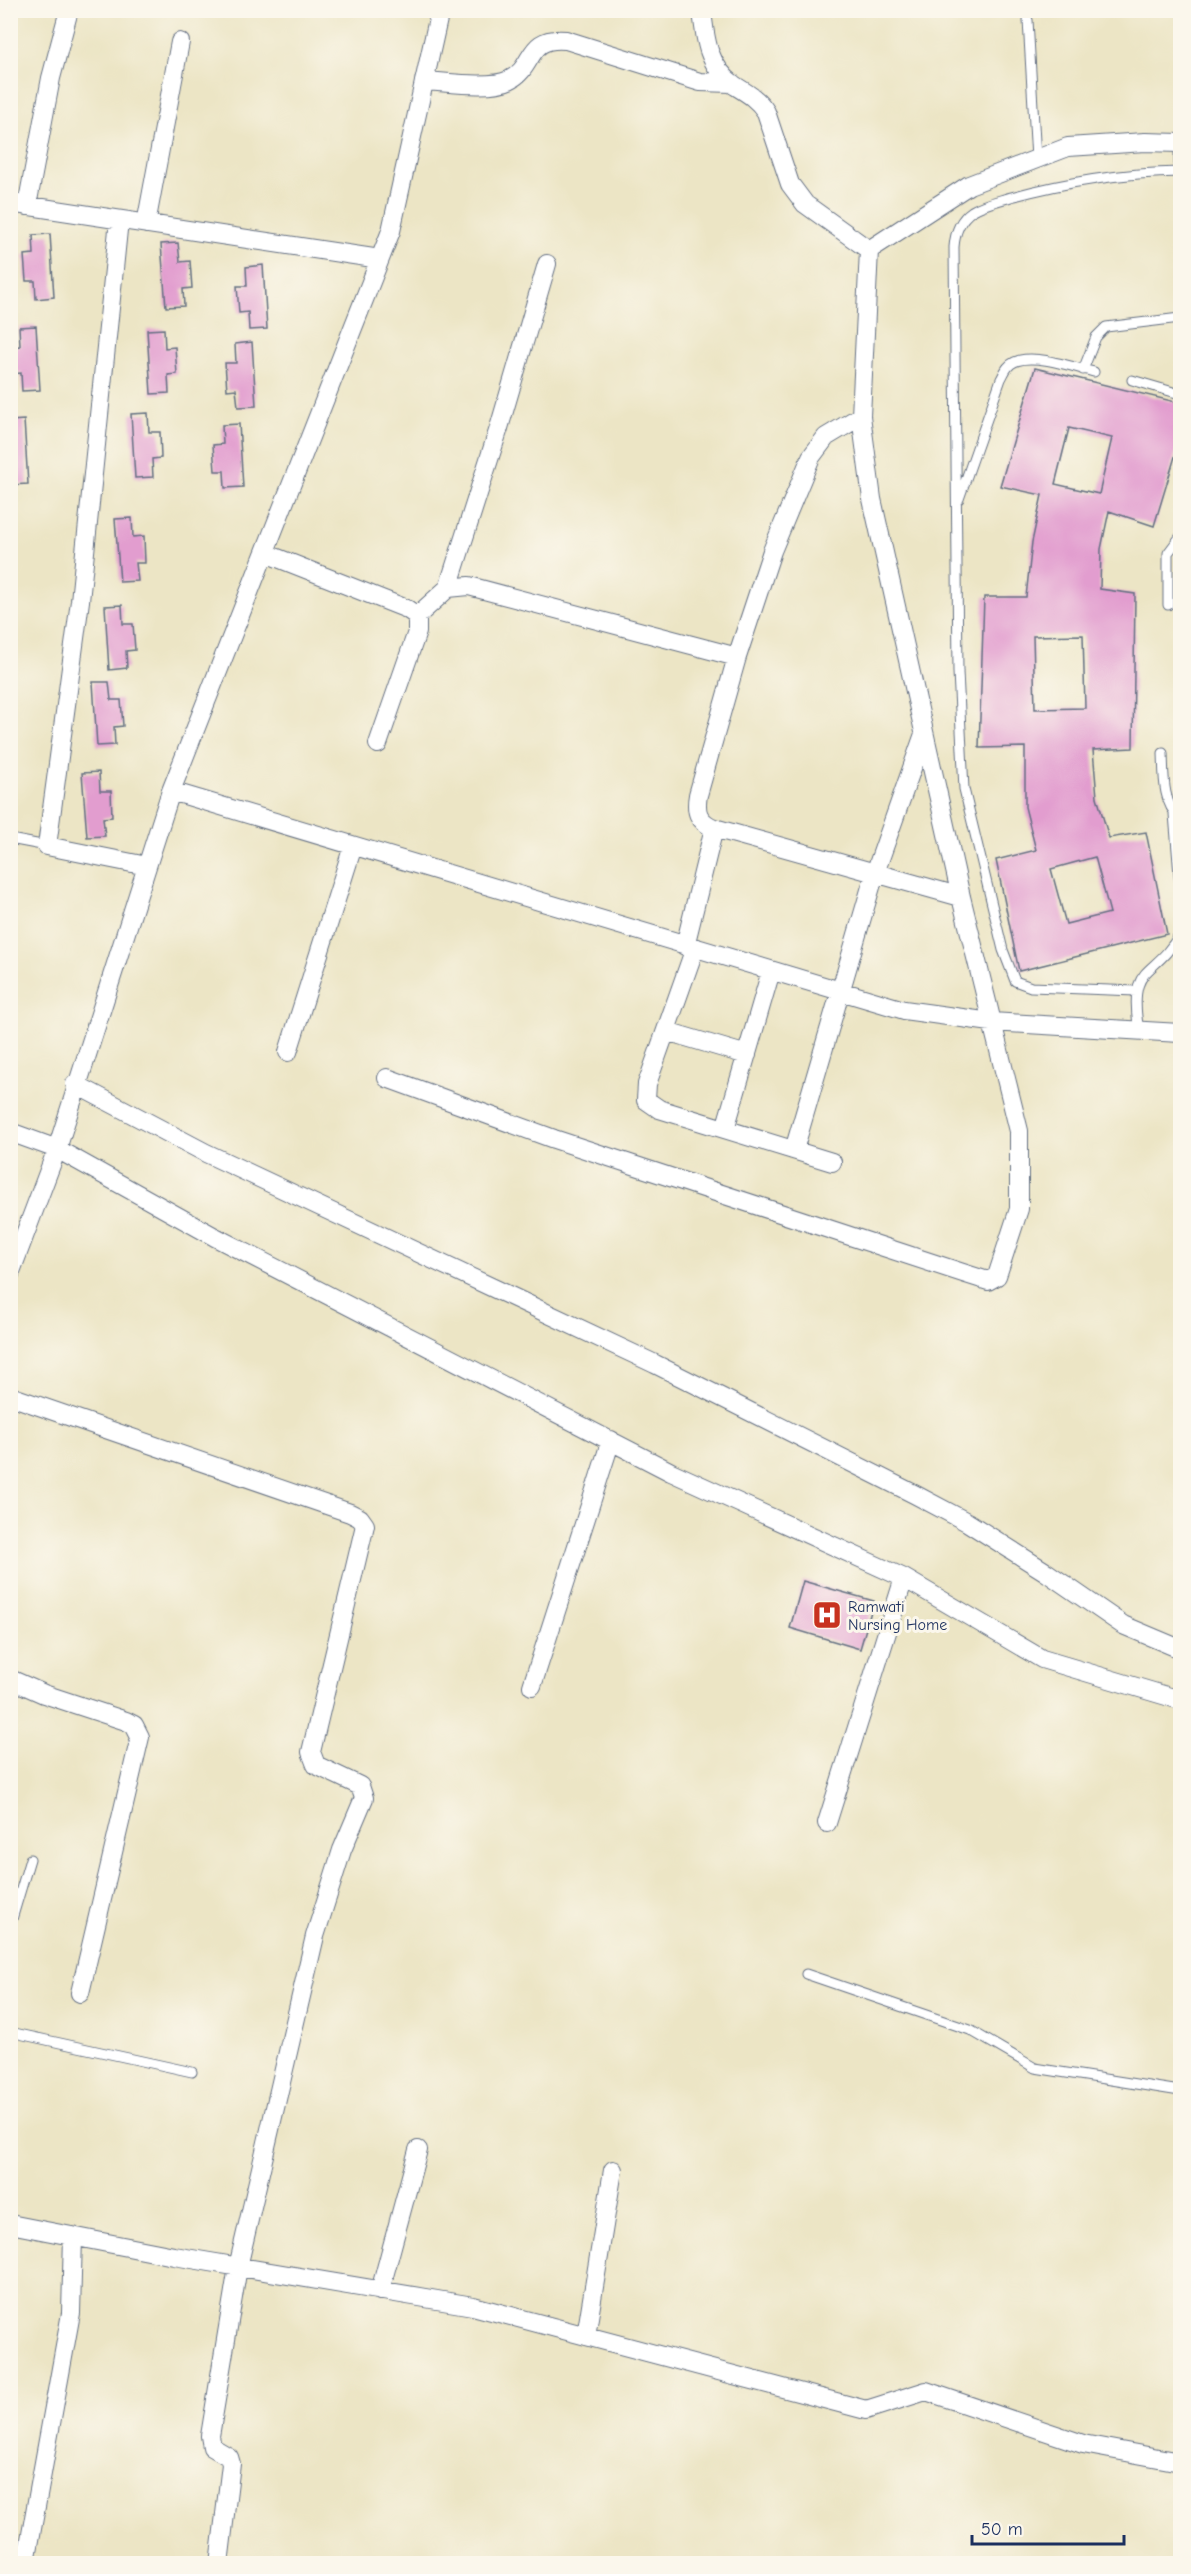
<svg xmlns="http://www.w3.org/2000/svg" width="1191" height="2574" viewBox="0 0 1191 2574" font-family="'Comic Neue',sans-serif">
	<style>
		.building { fill: #e29dcf; fill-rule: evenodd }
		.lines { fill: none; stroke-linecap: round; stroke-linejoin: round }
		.lane-casing { stroke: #646f82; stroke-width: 11 }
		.street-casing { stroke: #646f82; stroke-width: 20 }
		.lane { stroke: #fff; stroke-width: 9 }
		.street { stroke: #fff; stroke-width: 18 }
		.labels { text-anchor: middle; stroke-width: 6; stroke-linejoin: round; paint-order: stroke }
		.poi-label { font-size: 16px; fill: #1b2f5e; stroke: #fbf7ec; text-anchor: start }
	</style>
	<rect width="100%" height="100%" fill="#fbf7ec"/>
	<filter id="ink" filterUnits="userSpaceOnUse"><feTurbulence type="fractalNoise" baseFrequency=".0167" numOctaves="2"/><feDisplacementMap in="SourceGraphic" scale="12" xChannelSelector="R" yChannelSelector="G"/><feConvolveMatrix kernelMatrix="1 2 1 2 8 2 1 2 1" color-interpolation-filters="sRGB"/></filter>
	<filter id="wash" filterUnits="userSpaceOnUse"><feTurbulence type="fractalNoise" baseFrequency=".008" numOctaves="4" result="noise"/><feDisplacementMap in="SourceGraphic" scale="24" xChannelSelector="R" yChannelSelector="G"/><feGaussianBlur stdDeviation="1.35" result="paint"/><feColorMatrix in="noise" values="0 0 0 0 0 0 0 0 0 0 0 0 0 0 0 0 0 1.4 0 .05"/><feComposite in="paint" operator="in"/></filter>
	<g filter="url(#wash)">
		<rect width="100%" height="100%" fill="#ece5c5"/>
		<g id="blocks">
			<path class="building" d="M50 234 54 297 36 299 35 281H26L24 255 34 254 33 235Z
				M178 243 180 262 190 261 192 288 183 289 184 306 166 307 161 244Z
				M263 265 267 329 249 330 248 312 239 313 237 286H247L246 267Z
				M36 326 40 390 22 391 21 373 12 374 10 347 20 346 19 327Z
				M164 329 165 348 175 347 177 374 168 375 169 393 151 394 147 330Z
				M252 342 256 406 238 407 236 389 227 390 225 363H236L235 344Z
				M1035 368 1180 403V440L1154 526 1109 511 1101 549 1100 589 1135 594 1133 748 1093 750 1097 797 1109 838 1146 832 1167 934 1019 971 996 860 1036 850 1025 807V747L979 748 984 597H1026L1032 542 1042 495 1000 486ZM1069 428 1112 438 1099 494 1055 484ZM1083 635 1085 708 1035 709 1033 636ZM1095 857 1110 913 1066 924 1051 869Z
				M148 413 149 432H160L161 458 152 459 153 477 135 478 131 414Z
				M24 420 28 484 10 485V421Z
				M239 424 243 487 225 488 224 471H215L213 445 223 444 222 425Z
				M132 518 133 537 144 536 145 563H136L138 581 120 582 115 519Z
				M122 605 123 624H133L135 650 126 651 127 668 109 670 105 606Z
				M93 682H109L111 700H121L123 726 114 727 115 745 97 746Z
				M99 772 100 791H111L112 817 103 818 105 836 87 837 82 773Z
				M803 1581 874 1601 860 1649 790 1628Z"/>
		</g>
	</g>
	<g filter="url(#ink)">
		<use href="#blocks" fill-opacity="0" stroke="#646f82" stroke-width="1.5"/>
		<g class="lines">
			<g class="lane-casing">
				<path id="lane" d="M1028 20 1036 159
					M1179 143V172
					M1083 370 1096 337 1106 327 1180 318
					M1132 380 1180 394
					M959 499 1001 379C1003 376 1005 370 1008 367 1023 348 1074 368 1094 372
					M1168 605V553L1180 537
					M1163 753C1164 772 1162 804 1179 817
					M1174 814 1180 887
					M10 839 47 846
					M1136 991 1031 987 1015 981 1003 950 964 789 958 672 954 247C955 233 959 220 972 211 983 204 998 201 1011 197 1066 182 1123 173 1180 172
					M1139 1031C1127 960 1155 980 1180 933
					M10 1926 30 1859
					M806 1974 970 2030 1035 2068 1180 2091
					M10 2032 192 2072"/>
			</g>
			<g class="street-casing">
				<path id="street" d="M702 10C705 40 708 66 734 85 747 93 758 99 766 112L790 184 805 204 869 250
					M424 81C445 82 491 89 509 80 536 67 525 36 566 40L700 82 732 83
					M10 203 380 259
					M27 206 51 78 69 10
					M119 220 80 601 47 846 147 866
					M146 224 180 42
					M861 416 826 437 811 457 772 551 737 657 698 795C695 812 698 821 714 828L961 897
					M265 553 407 609 417 616V632L378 744
					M448 588 499 428 547 264
					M417 616 448 588 469 586 737 657
					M171 791 904 1010 991 1022 1180 1033
					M685 946 714 828
					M695 948 647 1084 646 1100 659 1109 832 1162
					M666 1031 747 1055
					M288 1052 353 846
					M387 1078 554 1139 966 1274 988 1281 997 1276 1019 1209V1131L961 897 872 499 861 416 869 250 969 185 1068 147 1145 142 1180 143
					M75 1084 206 1153 655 1364 914 1494 967 1522 1046 1572 1123 1625 1180 1649
					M725 1129 771 971
					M10 1132 57 1149 215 1237 671 1472 904 1578 1042 1659 1180 1700
					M794 1150 875 873 924 734
					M10 1274 57 1149 171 791 391 231 440 10
					M10 1396 350 1513 360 1518 365 1525 311 1752 316 1765 360 1786 364 1798 342 1850 315 1936 238 2267 210 2436 212 2447 229 2457 231 2464 219 2564
					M10 1679 44 1694 126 1721 134 1725 140 1737 80 1993
					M532 1686 611 1440
					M827 1823 904 1578
					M10 2224 174 2256 473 2306 866 2410 926 2391 1083 2444 1180 2462
					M380 2291 418 2150
					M586 2336 613 2170
					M33 2564 26 2562 71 2313 73 2236"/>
			</g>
			<use href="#lane" class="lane"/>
			<use href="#street" class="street"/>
		</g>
	</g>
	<defs>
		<g id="hospital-square" transform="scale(1.5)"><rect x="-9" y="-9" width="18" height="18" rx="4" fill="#c8321e" stroke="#fbf7ec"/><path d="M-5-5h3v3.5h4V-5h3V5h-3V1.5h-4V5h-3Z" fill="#fff"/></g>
	</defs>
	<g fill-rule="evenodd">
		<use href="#hospital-square" x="827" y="1615"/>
	</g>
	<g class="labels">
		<g class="poi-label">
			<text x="848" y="1612">Ramwati<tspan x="848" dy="18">Nursing Home</tspan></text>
		</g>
	</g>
	<rect width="1191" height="2574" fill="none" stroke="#fbf7ec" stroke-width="36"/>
	<path d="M972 2535v9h152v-9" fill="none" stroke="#1b2f5e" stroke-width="3"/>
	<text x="981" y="2535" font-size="18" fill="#1b2f5e" stroke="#fbf7ec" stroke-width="4.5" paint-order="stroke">50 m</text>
</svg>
